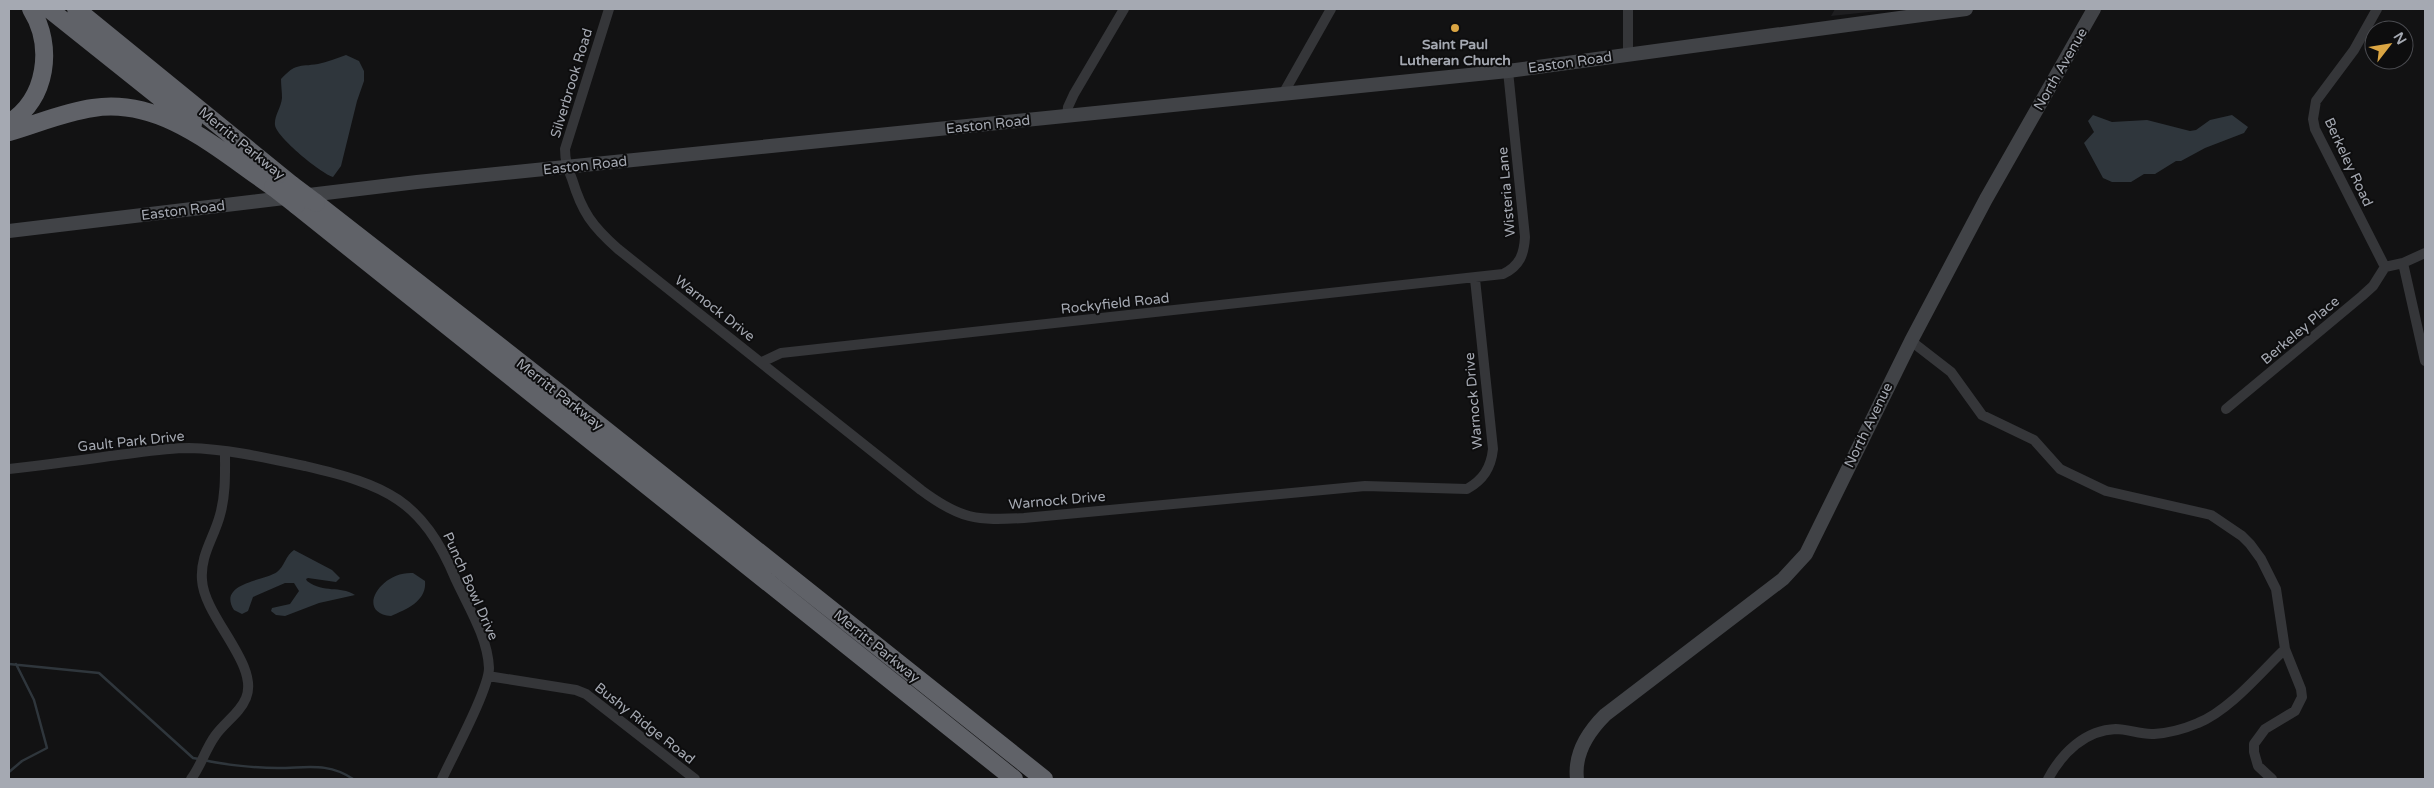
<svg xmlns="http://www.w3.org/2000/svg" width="2434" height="788" viewBox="0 0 2434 788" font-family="'Varela Round',sans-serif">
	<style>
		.built { fill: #1e1e20 }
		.water { fill: #2f363c }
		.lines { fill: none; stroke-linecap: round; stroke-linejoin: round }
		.stream { stroke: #2f363c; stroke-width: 2.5 }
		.street { stroke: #353639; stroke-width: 10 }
		.secondary { stroke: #414347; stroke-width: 14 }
		.highway { stroke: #606268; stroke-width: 18 }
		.highway-bridge { stroke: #606268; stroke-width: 18 }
		.poi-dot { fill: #daa543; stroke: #0d0d0e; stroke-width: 2 }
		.labels { text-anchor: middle; stroke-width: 4; stroke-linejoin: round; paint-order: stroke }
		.poi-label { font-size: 14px; font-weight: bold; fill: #a5a9b2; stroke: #0d0d0e }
		.street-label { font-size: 14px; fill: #a5a9b2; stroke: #0d0d0e }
	</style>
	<rect width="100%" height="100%" fill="#121213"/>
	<path class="built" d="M1835 9H1897L1831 16Z"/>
	<path class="water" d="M346 55 359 61 364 71V81L357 101 341 166 333 177C322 174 276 137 275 125 274 116 281 108 282 98 282 92 281 85 281 79 296 63 298 67 318 64 327 62 337 58 346 55Z
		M2093 115 2112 122 2147 120 2190 131 2196 130 2210 120 2232 115 2248 127 2244 133 2205 148 2181 161H2176L2155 174H2144L2131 182H2112L2103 178 2084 143 2094 132 2088 121Z
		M294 550 332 570 340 578 336 582 308 578 306 579 307 581C325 594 339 585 355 595L319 603 285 616 276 615 271 611 272 608 290 604 299 591 294 583H285L253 597 248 611 242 614 234 610C217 583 264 581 277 572 284 567 286 555 294 550Z
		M413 573 425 581C427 601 407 609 391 616 355 613 380 571 413 573Z"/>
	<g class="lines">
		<path class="stream" d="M9 664 99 673 193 758 199 759
			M204 760C224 765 258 768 278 768 307 768 328 762 353 779
			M9 772 22 761 47 748 34 700 16 664"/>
		<path class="street" d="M609 9 565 149C565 161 568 169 572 179 582 212 592 226 618 249L921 490C960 519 976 521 1024 518L1365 486 1467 489C1483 480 1491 468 1493 449L1475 279
			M2377 9 2354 50 2316 101 2313 119 2315 129 2385 267
			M1628 54V9
			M1283 94 1331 9
			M1067 116 1068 107 1074 94 1124 9
			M2403 263 2425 361
			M2385 267 2403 263 2425 253
			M1911 341 1951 372 1982 415 2034 440 2060 469 2106 491 2211 515 2242 536 2250 544 2261 559 2276 589 2285 649 2301 689 2302 697 2295 711 2265 729 2254 744V752L2258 766 2272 779
			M762 362 781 353 1503 274C1520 266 1524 254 1525 237L1508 71
			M2226 409 2362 296 2373 286 2385 267
			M9 469C43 465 76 461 110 456 137 453 163 448 189 448 228 449 267 458 305 466 386 485 422 499 456 580 468 606 488 638 489 668 489 689 452 757 442 779
			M488 676 576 690 586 694 695 779
			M191 779C201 766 205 750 215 736 224 723 240 713 246 698 260 665 204 617 202 580 200 555 214 538 220 515 226 494 225 472 225 451
			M2048 779C2062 753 2085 730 2116 729 2128 729 2141 735 2154 734 2169 733 2184 729 2198 723 2229 711 2261 672 2285 649"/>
		<path class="secondary" d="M9 231 417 182 1508 71 1966 9
			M1577 779C1574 754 1588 732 1605 715L1783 579 1806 554 1911 341 1986 199 2094 9"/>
		<path class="highway" d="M49 9 193 124
			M76 9 292 185
			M9 123C47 99 54 46 31 9
			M9 132C37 124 64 112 93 108 162 97 220 151 273 187
			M316 203 549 385 1044 779
			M296 205 1014 779"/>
		<path class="highway-bridge" d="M292 185 316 203
			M273 187 296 205"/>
	</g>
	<circle class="poi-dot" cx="1455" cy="28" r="5"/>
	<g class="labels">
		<g class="poi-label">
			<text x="1455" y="49">Saint Paul<tspan x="1455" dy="16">Lutheran Church</tspan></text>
		</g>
		<g class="street-label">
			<text transform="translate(1570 62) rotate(-8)" y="5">Easton Road</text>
			<text transform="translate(2060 69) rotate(-60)" y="5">North Avenue</text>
			<text transform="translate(571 83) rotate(-73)" y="5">Silverbrook Road</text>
			<text transform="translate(988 124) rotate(-6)" y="5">Easton Road</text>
			<text transform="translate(242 143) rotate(39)" y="5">Merritt Parkway</text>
			<text transform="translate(2349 162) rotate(65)" y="5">Berkeley Road</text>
			<text transform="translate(585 165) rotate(-6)" y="5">Easton Road</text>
			<text transform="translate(1506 192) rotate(-95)" y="5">Wisteria Lane</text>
			<text transform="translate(183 210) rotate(-7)" y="5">Easton Road</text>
			<text transform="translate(1115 303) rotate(-6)" y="5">Rockyfield Road</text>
			<text transform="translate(715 308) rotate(38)" y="5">Warnock Drive</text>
			<text transform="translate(2300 330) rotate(-40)" y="5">Berkeley Place</text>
			<text transform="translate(560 394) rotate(38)" y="5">Merritt Parkway</text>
			<text transform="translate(1473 401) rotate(-95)" y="5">Warnock Drive</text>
			<text transform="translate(1868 425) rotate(-64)" y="5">North Avenue</text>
			<text transform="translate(131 441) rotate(-6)" y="5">Gault Park Drive</text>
			<text transform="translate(1057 500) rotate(-5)" y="5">Warnock Drive</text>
			<text transform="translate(471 586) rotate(66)" y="5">Punch Bowl Drive</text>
			<text transform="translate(877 646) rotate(39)" y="5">Merritt Parkway</text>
			<text transform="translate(645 723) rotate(38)" y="5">Bushy Ridge Road</text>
		</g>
	</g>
	<rect width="2434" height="788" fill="none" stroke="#a5a9b2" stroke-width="20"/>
	<g transform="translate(2389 45) rotate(59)"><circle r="24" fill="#0d0d0e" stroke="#4a4b50"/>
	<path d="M0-4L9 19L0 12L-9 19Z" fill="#daa543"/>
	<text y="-8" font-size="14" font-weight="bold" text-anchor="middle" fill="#a5a9b2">N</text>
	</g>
</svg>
